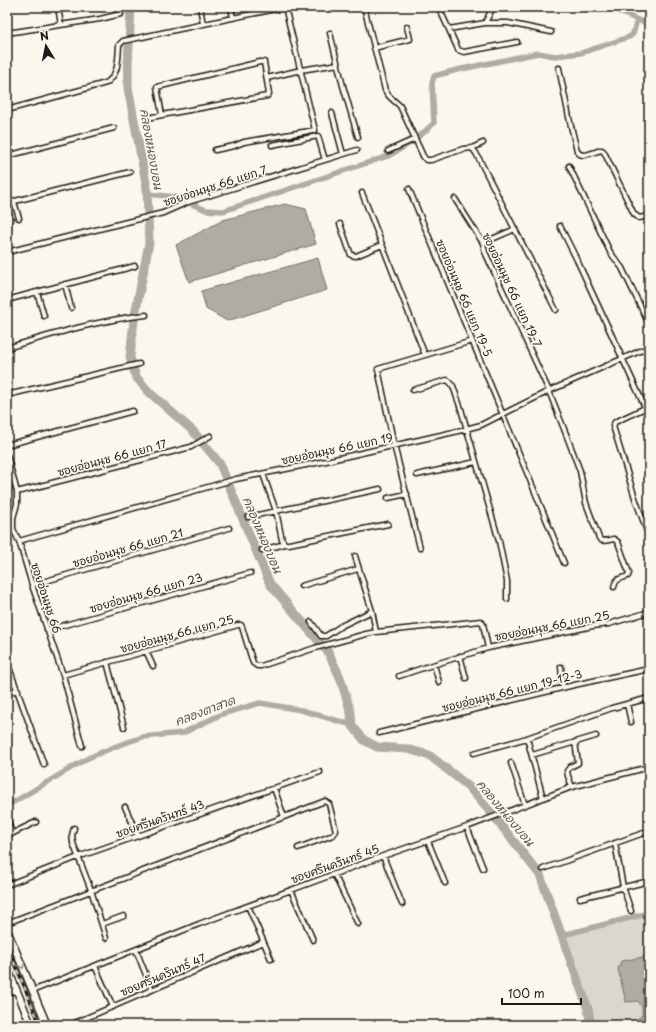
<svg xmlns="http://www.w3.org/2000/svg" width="656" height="1032" viewBox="0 0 656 1032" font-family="'Playpen Sans','Playpen Sans Thai',sans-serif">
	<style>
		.green { fill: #dad7ce; stroke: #7b7a75 }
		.water { fill: #afaca5; stroke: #74726e }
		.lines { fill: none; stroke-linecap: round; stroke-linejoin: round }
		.canal { stroke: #afaca5; stroke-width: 5.5 }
		.river { stroke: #afaca5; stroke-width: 9 }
		.minor-casing { stroke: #1c1c1c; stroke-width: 7 }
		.tertiary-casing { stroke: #1c1c1c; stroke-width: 8 }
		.primary-casing { stroke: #1c1c1c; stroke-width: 9 }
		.minor { stroke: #fbf7ec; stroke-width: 4 }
		.tertiary { stroke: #fbf7ec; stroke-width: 5 }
		.primary { stroke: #fbf7ec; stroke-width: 6 }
		.rail-casing { stroke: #1c1c1c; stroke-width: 3 }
		.rail { stroke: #fbf7ec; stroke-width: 1.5; stroke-dasharray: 4.5; stroke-linecap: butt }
		.oneway { stroke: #97948e }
		.labels { text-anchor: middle; stroke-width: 3.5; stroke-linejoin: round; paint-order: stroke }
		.street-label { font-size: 11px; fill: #1c1c1c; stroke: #fbf7ec }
		.water-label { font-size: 12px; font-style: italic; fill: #575653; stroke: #fbf7ec }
	</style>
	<rect width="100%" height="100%" fill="#fbf7ec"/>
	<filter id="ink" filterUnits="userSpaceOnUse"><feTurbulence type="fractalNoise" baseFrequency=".025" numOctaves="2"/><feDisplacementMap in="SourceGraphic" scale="8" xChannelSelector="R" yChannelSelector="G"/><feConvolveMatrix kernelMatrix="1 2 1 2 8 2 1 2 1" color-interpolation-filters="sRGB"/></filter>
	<g filter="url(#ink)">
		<path class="green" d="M649 913V1025H591L588 1009 563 935Z"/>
		<path class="water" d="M285 204 306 209 316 244 189 282 176 245 223 220Z
			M318 258 327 290 227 321 206 309 201 291Z
			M649 956V1025H632L631 1024 642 1015V1007L638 1001 626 1002 618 969 621 961Z"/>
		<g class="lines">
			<path class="canal" d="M609 7 649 25
				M148 194 175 197 206 210 223 211 388 156C406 147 419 138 434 123L432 83 434 76 457 70 538 53 555 56 581 53 629 37 633 34 637 20
				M7 806 88 758 119 745 143 737 183 733 222 714 260 703 301 710 352 725
				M563 935 649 913"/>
			<path class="river" d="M131 7 128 64V88L147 188 149 243 134 320 130 357 136 377 149 392 193 431 220 464 270 584 328 652 340 677 351 713 352 725 364 740 377 747 407 749 429 755 468 786 493 815 540 875 588 1009 591 1025"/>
			<g class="minor-casing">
				<path id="minor" d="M58 7 61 25
					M200 7 203 24
					M231 7 233 18
					M364 7 385 90C388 97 395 101 400 106L423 156 426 160H431L463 149 472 148 483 143
					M440 7V10L457 47 458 50 464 52 517 42
					M485 23H508L551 32
					M449 29 485 23 493 7
					M7 33 100 19 121 14
					M330 33 343 86 358 137
					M374 48 410 39 407 27
					M559 68 570 122 577 151C582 160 594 151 602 150L604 152 634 214 639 218 649 216
					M267 78 301 70 338 64
					M7 110 106 83C119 75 118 59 119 45L123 41 285 7
					M332 113 343 154
					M148 118 162 115 267 96 269 94 264 62H260L157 87 162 115
					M272 145 318 136 325 160
					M472 148 476 153 556 310
					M215 150 234 146 244 142 315 130 285 7
					M388 151 415 139
					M7 156 114 128
					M569 166 600 231 610 252 622 268 649 324
					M409 189 535 492 564 563
					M362 193 425 355
					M455 199 483 243 485 252 549 391 566 434 580 471 586 503 599 538C602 543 608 540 614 539L618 542 629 573 628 576C620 579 616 578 614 587
					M14 202 19 218
					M7 203 130 172
					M7 209 11 220
					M340 224 351 255 356 256 382 245
					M560 226 577 260 649 416
					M483 243 515 229
					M7 252 163 213 188 202 357 150
					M65 284 71 308
					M37 292 44 316
					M7 300 135 266
					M7 348C53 334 99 320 146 315
					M413 390 447 380 450 382 453 386 461 409 499 541 507 581V599
					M7 395 139 364
					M645 408 615 422 613 426 635 498 649 537
					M7 445 133 411
					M7 455 17 492V504L13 518V529L19 541 32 585 63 675 82 746
					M263 474 276 511 282 540 285 544H289L388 524
					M417 475 476 462
					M17 492 191 447 210 436
					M388 498 407 494
					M248 517 380 489
					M19 541 236 479 326 461 454 432 481 425 549 391 649 347
					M420 548 394 445 378 369 472 341
					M262 550 285 544
					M355 556 372 611 376 632
					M32 585 229 528
					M301 586 358 569
					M311 622 321 636H326L341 626 372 611
					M47 630 250 573
					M146 651 153 666
					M460 656 466 678
					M7 662 44 765
					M107 662 124 727
					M434 665 439 682
					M561 667 563 688
					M63 675 238 625H241L242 627 253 663 257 666H261L315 648 366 634 376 632 481 621 483 624 488 648 593 626 609 624 649 612
					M399 676 426 667 488 648
					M7 693 18 690
					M627 704 631 722
					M379 733 574 685 649 669
					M527 738 543 798
					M474 753 527 738 612 708 649 698
					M532 755 596 736
					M511 763 525 805
					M572 787 568 776 567 771 570 767 578 763 575 742
					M274 788 284 817
					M125 807 138 836
					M7 817 12 834
					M467 827 483 868
					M74 828 72 835 73 843 91 890 106 938
					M7 836 36 822
					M428 841 445 883
					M615 843 623 887 631 911
					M383 856 402 904
					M543 869 649 831
					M334 874 358 924
					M7 885 78 857 320 772
					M291 890 313 940
					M580 898 649 881
					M248 906 271 959
					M7 923 284 817 325 801 329 804 336 831 333 835 298 848
					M102 924 124 916
					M136 950 152 990
					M95 966 113 1007
					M32 991 199 924 383 856 467 827 572 787 649 767
					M70 1025 263 942
					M508 1025V1024"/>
			</g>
			<g class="tertiary-casing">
				<path id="tertiary" d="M7 993 16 990"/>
			</g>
			<g class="primary-casing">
				<path id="primary" d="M7 930 47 1025
					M7 967 31 1025"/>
			</g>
			<use href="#minor" class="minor"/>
			<use href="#tertiary" class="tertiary"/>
			<use href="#primary" class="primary"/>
			<g class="rail-casing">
				<path id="rail" d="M7 945 40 1025"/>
			</g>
			<use href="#rail" class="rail"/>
		</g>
		<defs><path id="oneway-chevron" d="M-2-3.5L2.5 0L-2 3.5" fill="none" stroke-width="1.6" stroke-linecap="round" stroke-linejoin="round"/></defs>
		<use class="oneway" href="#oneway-chevron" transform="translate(22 966) rotate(68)"/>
	</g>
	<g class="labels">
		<g class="street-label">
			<text transform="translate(215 186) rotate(-18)" y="4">ซอยอ่อนนุช 66 แยก 7</text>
			<text transform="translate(512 290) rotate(65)" y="4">ซอยอ่อนนุช 66 แยก 19-7</text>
			<text transform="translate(464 298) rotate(67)" y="4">ซอยอ่อนนุช 66 แยก 19-5</text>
			<text transform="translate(337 449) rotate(-12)" y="4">ซอยอ่อนนุช 66 แยก 19</text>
			<text transform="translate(112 458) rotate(-15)" y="4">ซอยอ่อนนุช 66 แยก 17</text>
			<text transform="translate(128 548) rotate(-16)" y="4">ซอยอ่อนนุช 66 แยก 21</text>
			<text transform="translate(146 593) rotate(-16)" y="4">ซอยอ่อนนุช 66 แยก 23</text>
			<text transform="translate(46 598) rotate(72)" y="4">ซอยอ่อนนุช 66</text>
			<text transform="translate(552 626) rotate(-11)" y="4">ซอยอ่อนนุช 66 แยก 25</text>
			<text transform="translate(177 634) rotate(-15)" y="4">ซอยอ่อนนุช 66 แยก 25</text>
			<text transform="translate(512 691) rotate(-14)" y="4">ซอยอ่อนนุช 66 แยก 19-12-3</text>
			<text transform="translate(160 819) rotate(-19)" y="4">ซอยศรีนครินทร์ 43</text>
			<text transform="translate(335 864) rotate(-20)" y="4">ซอยศรีนครินทร์ 45</text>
			<text transform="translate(163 975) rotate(-23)" y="4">ซอยศรีนครินทร์ 47</text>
		</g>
		<g class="water-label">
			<text transform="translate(151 149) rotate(80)" y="4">คลองหนองบอน</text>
			<text transform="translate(262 535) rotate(67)" y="4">คลองหนองบอน</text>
			<text transform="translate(205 711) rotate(-21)" y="4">คลองตาสาด</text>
			<text transform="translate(505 813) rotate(50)" y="4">คลองหนองบอน</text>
		</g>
	</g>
	<rect width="656" height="1032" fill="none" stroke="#fbf7ec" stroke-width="24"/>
	<rect x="12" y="12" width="632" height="1008" fill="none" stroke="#1c1c1c" stroke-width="1.5" filter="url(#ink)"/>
	<g transform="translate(46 46) rotate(350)" stroke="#fbf7ec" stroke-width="3" paint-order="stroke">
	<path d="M0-3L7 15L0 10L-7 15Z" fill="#1c1c1c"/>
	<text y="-6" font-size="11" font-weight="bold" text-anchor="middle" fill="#1c1c1c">N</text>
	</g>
	<path d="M502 998v6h79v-6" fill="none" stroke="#1c1c1c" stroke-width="2"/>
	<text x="508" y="998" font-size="12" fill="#1c1c1c" stroke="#fbf7ec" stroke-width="3" paint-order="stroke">100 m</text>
</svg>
